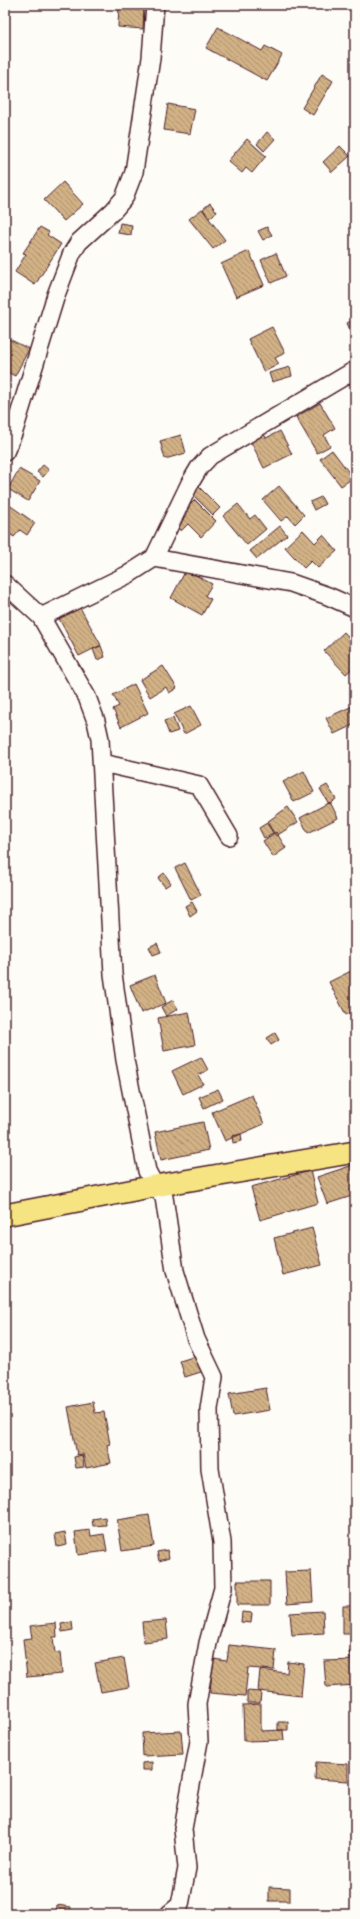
<svg xmlns="http://www.w3.org/2000/svg" width="360" height="1919" viewBox="0 0 360 1919" font-family="Caveat,sans-serif">
	<style>
		.building { fill: url(#building-back-hatch); stroke: #4a1f2b }
		.lines { fill: none; stroke-linecap: round; stroke-linejoin: round }
		.minor-casing { stroke: #4a1f2b; stroke-width: 20 }
		.major-casing { stroke: #4a1f2b; stroke-width: 24 }
		.minor { stroke: #fdfcf7; stroke-width: 17 }
		.major { stroke: #f6e381; stroke-width: 21 }
	</style>
	<defs>
		<pattern id="building-back-hatch" width="6" height="6" patternUnits="userSpaceOnUse"><rect width="6" height="6" fill="#d1b185"/><path d="M-1 5l2 2M0 0l6 6M5-1l2 2" fill="none" stroke="#ac8f6d"/></pattern>
	</defs>
	<rect width="100%" height="100%" fill="#fdfcf7"/>
	<filter id="ink" filterUnits="userSpaceOnUse"><feTurbulence type="fractalNoise" baseFrequency=".025" numOctaves="2"/><feDisplacementMap in="SourceGraphic" scale="8" xChannelSelector="R" yChannelSelector="G"/><feConvolveMatrix kernelMatrix="1 2 1 2 8 2 1 2 1" color-interpolation-filters="sRGB"/></filter>
	<g filter="url(#ink)">
		<path class="building" d="M119 5H144L143 29 118 27Z
			M218 27 262 51 265 46 282 55 267 81 206 48Z
			M322 74 333 81 313 115 302 108Z
			M168 104 195 109 190 134 164 130Z
			M267 132 275 139 264 151 257 144Z
			M247 139 266 156 252 173 246 168 242 173 228 161Z
			M340 146 350 156 332 172 323 162Z
			M63 182 83 204 64 221 44 200Z
			M210 203 217 212 209 218 203 209Z
			M202 209 225 240 213 249 189 219Z
			M120 223 132 225 131 235 118 233Z
			M40 227 49 232 47 235 61 244 35 285 15 272 26 254 23 253Z
			M267 227 272 235 263 240 258 231Z
			M249 251 264 285 236 297 221 264Z
			M276 253 286 276 271 283 261 260Z
			M355 319V341L347 323Z
			M272 327 285 353 275 358 279 364 264 372 248 339Z
			M7 338 29 349 15 376 5 371V342Z
			M290 367 292 376 272 382 269 373Z
			M320 403 335 428 324 435 330 446 317 453 296 417Z
			M280 431 292 454 264 468 249 438 263 432 266 438Z
			M181 435 186 453 165 459 160 441Z
			M332 450 353 478 341 486 320 459Z
			M43 465 49 470 43 477 37 472Z
			M19 469 40 481 28 501 8 489Z
			M279 486 304 515 295 524 288 516 281 521 263 500Z
			M199 487 220 508 213 515 192 494Z
			M321 497 325 504 314 510 310 502Z
			M195 500 216 521 201 537 188 524 181 531 172 523Z
			M5 502 35 523 27 535 20 530 14 537 5 531Z
			M238 504 250 519 255 515 266 529 247 545 223 516Z
			M280 526 287 535 257 559 250 551Z
			M303 530 315 543 323 535 337 551 318 568 311 561 304 568 285 547Z
			M186 570 212 584 205 596 211 599 202 615 171 598Z
			M78 604 101 645 79 656 57 615Z
			M344 632 355 644V666L346 674 324 651Z
			M101 646 105 657 97 660 93 649Z
			M163 666 177 688 169 693 166 687 150 697 140 680Z
			M134 684 148 713 121 727 113 709 119 706 113 695Z
			M355 705V724L334 734 326 718Z
			M191 706 201 725 184 734 174 714Z
			M173 718 178 731 169 734 164 721Z
			M304 771 314 792 294 802 283 782Z
			M327 785 336 799 329 804 320 789Z
			M330 802 338 818 308 833 300 818Z
			M288 807 298 822 276 836 267 822Z
			M267 823 273 833 264 838 259 828Z
			M276 832 286 848 273 857 263 841Z
			M185 863 201 895 191 900 175 868Z
			M164 873 171 883 165 887 158 878Z
			M192 902 197 911 190 916 185 906Z
			M157 943 161 952 153 955 149 947Z
			M351 971 355 979V1010L346 1015 329 982Z
			M155 975 166 1003 141 1013 130 985Z
			M173 1000 178 1009 166 1016 161 1007Z
			M189 1012 195 1045 164 1051 158 1018Z
			M275 1033 279 1040 271 1045 267 1038Z
			M201 1057 208 1070 198 1075 203 1084 183 1094 172 1071Z
			M218 1089 223 1099 204 1108 199 1097Z
			M252 1095 264 1124 225 1141 212 1112Z
			M203 1122 209 1150 161 1160 155 1132Z
			M241 1134 242 1141 233 1143 232 1136Z
			M353 1165 355 1170V1195L327 1204 317 1177Z
			M310 1171 318 1203 260 1220 251 1187Z
			M312 1228 322 1265 283 1275 274 1238Z
			M199 1355 204 1371 185 1377 180 1361Z
			M266 1388 270 1410 233 1416 229 1394Z
			M93 1402 95 1413 104 1412 110 1444 107 1445 111 1463 86 1468 83 1454 77 1455 68 1407Z
			M82 1455 84 1467 76 1468 74 1457Z
			M149 1515 154 1546 122 1551 117 1520Z
			M105 1517 106 1525 93 1526 92 1519Z
			M90 1530 91 1536 104 1534 107 1551 78 1555 75 1532Z
			M65 1532 67 1545 57 1547 55 1534Z
			M167 1550 169 1558 159 1561 157 1552Z
			M311 1571 313 1602 287 1604 285 1572Z
			M237 1581H270V1605H237Z
			M343 1606H355V1634H343Z
			M323 1611 324 1633 292 1635 290 1613Z
			M242 1612 252 1613 251 1623 241 1622Z
			M166 1620 168 1639 144 1642 142 1622Z
			M72 1622 73 1630 62 1632 61 1624Z
			M56 1623 57 1637H53L55 1653 60 1652 62 1674 27 1677 23 1639 32 1638 30 1626Z
			M229 1645 276 1650 274 1670 248 1668 245 1696 210 1693 213 1659 227 1661Z
			M355 1651V1659H350L349 1652Z
			M124 1658 129 1687 101 1692 95 1663Z
			M355 1660V1685L326 1687 324 1661Z
			M288 1662 304 1664 301 1696 258 1691 260 1670 287 1673Z
			M247 1691 261 1692 260 1703H247Z
			M261 1704V1731L283 1730 284 1740 244 1741 243 1705Z
			M278 1722H288V1730H278Z
			M181 1731 183 1754 143 1756 142 1733Z
			M152 1762V1770H142V1763Z
			M316 1762 348 1764V1781L315 1779Z
			M269 1887 290 1888V1901H269Z
			M57 1905 71 1907 70 1914H56Z
			M95 1912H119V1914H95Z"/>
		<g class="lines">
			<g class="minor-casing">
				<path id="minor" d="M5 452 14 431 56 295 72 253 79 242 113 211 124 198 134 172 151 58 155 5
					M154 558 291 583 328 596 355 608
					M5 584 41 617 129 574 154 558 190 483 199 468 210 456 355 370
					M41 617 87 697 96 721 100 739 113 974 125 1060 147 1171 155 1186 164 1197 175 1271 196 1339 214 1377 209 1409 210 1469 222 1542 223 1588 208 1643 197 1704 199 1741 183 1829 187 1868 180 1905 169 1914
					M102 763 199 785 229 836"/>
			</g>
			<g class="major-casing">
				<path id="major" d="M5 1215 155 1186 355 1152"/>
			</g>
			<use href="#minor" class="minor"/>
			<use href="#major" class="major"/>
		</g>
	</g>
	<rect width="360" height="1919" fill="none" stroke="#fdfcf7" stroke-width="20"/>
	<rect x="10" y="10" width="340" height="1899" fill="none" stroke="#4a1f2b" stroke-width="1.5" filter="url(#ink)"/>
</svg>
